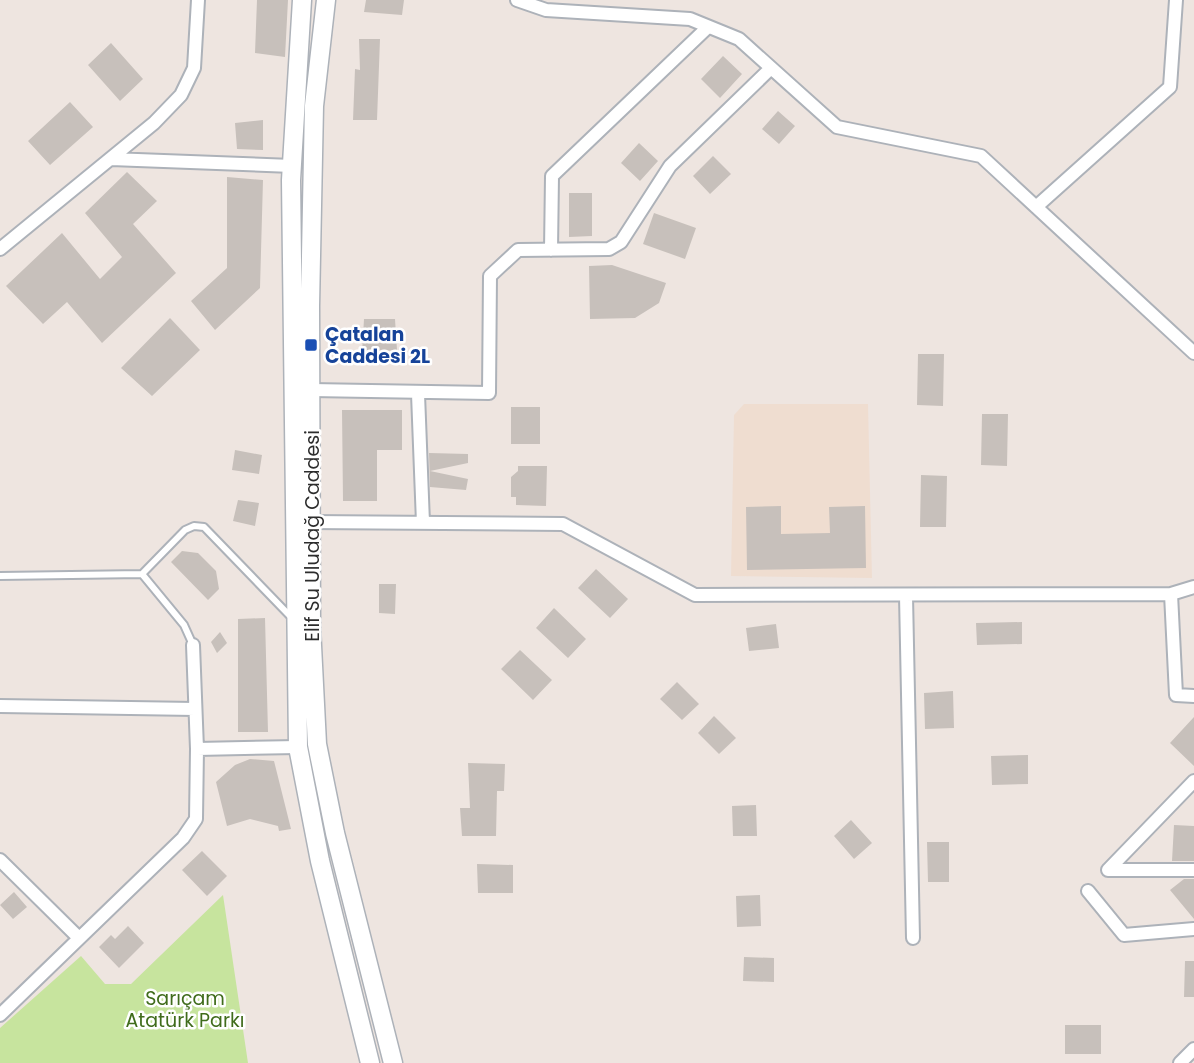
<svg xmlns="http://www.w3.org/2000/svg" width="1194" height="1063" viewBox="0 0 1194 1063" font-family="Poppins,sans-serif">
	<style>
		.education { fill: #efddd0 }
		.green { fill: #c7e49e }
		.building { fill: #c7c0bb }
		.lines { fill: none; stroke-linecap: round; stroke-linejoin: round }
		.lane-casing { stroke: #adb2b9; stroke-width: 10 }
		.street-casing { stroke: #adb2b9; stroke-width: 16 }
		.secondary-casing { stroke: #adb2b9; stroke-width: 21 }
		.lane { stroke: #fff; stroke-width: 6 }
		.street { stroke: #fff; stroke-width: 12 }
		.secondary { stroke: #fff; stroke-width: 18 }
		.transit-dot { fill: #1a4fb4; stroke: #fff; stroke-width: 2.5 }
		.labels { text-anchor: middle; stroke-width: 5; stroke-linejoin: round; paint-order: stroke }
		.transit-label { font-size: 19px; font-weight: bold; fill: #164399; stroke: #fff; text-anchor: start }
		.street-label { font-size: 19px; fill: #2d2d2d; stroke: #fff }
		.park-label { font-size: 19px; fill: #406c1c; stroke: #fff }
	</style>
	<rect width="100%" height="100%" fill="#eee5e0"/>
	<path class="education" d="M744 404H868L872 578 731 576 734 415Z"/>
	<path class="green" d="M223 895 248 1063H0V1028L81 956 105 984H131Z"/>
	<path class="building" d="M257 0H288L285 57 255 53Z
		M366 0H404L402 15 364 12Z
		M359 39H380L377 120H353L355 69 360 70Z
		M111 43 143 79 120 101 88 65Z
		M723 56 742 74 720 98 701 79Z
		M70 102 93 127 50 165 28 141Z
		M778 111 795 126 779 144 762 129Z
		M263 120V150L237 149 235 123Z
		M639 143 658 161 640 181 621 163Z
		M713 156 731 174 710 194 693 176Z
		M127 172 157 201 133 224 176 273 102 343 67 302 43 324 6 286 62 233 100 279 122 257 85 213Z
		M227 177 263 180 260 288 215 330 191 301 227 268Z
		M569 193H592V236L569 237Z
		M654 213 696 228 685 259 643 244Z
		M612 265 666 283 659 303 635 318 590 319 589 266Z
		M170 318 200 350 152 396 121 368Z
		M364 319H395L397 350 362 353Z
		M918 354H944L943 406 917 405Z
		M511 407H540V444H511Z
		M342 410H402V450H377V501H343Z
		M982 414H1008L1007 466 981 465Z
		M235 450 262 455 259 474 232 470Z
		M429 453 468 454V463L430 471 468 479 466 490 430 487Z
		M518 466H547L546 506 516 505V497H511V477L518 471Z
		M921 475 947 476 946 527H920Z
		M238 500 259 503 255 526 233 521Z
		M781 506V534L830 533 829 507 865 506 866 568 747 570 746 507Z
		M182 551 198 553 216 571 219 589 208 600 171 562Z
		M596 569 628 599 610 618 578 588Z
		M379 584H396L395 614 379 613Z
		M554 608 586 639 568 658 536 628Z
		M265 618 268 732H238V619Z
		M1022 622V644L977 645 976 623Z
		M776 624 779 648 749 651 746 628Z
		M220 632 227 643 217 653 211 642Z
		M520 650 552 680 533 700 501 669Z
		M677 682 699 704 682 720 660 699Z
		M953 691 954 728 925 729 924 693Z
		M714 716 736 738 719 754 698 733Z
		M1194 717V766L1170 743Z
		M1028 755V784L992 785 991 756Z
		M250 759 274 761 291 829 279 831 278 826 250 819 227 826 216 782 235 765Z
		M468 763 505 764 504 791H497L496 836H462L460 808H470Z
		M756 805 757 836H733L732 806Z
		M851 820 872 843 854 859 834 836Z
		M1174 825 1194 826V861H1172Z
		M927 842H949V882H928Z
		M202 851 227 876 207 896 182 870Z
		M477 864 513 865V893H478Z
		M1184 879H1194V919L1170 890Z
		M14 892 27 907 13 919 0 905Z
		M760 895 761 926 737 927 736 896Z
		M128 926 144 943 119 968 99 947 111 935 115 939Z
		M744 957 774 958V982L743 981Z
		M1185 961H1194V997H1184Z
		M1065 1025H1101V1054H1065Z"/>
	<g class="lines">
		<g class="lane-casing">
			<path id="lane" d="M142 574 184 625 193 645
				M0 576 142 574 185 530 194 526 204 527 291 617"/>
		</g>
		<g class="street-casing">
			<path id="street" d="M517 0 546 10 690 19 739 39 837 127 981 156 1194 353
				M111 159 292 166
				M1036 207 1170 87 1176 0
				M0 249 154 123 181 95 194 68 198 0
				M551 250 552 176 708 27
				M311 390 489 393 490 276 518 250 609 249 621 242 670 166 770 69
				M418 394 423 523
				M309 522 563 524 695 595 1171 594 1194 587
				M1171 594 1176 695 1194 696
				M906 596 913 938
				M193 645 197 749
				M0 706 195 709
				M0 860 79 938
				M1108 870 1194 781
				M1108 870H1194
				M1088 891 1124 935 1194 929
				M0 1015 183 838 196 819 197 749 298 747
				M1180 1063 1194 1049"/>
		</g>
		<g class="secondary-casing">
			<path id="secondary" d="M302 0 291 180 298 747 320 861 370 1063
				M326 0 314 106 310 306 311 626 317 744 335 833 393 1063"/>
		</g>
		<use href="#lane" class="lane"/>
		<use href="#street" class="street"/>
		<use href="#secondary" class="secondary"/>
	</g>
	<rect class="transit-dot" x="304" y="338" width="14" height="14" rx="3.5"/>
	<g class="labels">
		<g class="transit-label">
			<text x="325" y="341">Çatalan<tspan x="325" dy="22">Caddesi 2L</tspan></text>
		</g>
		<g class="street-label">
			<text transform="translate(312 536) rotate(-90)" y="7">Elif Su Uludağ Caddesi</text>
		</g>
		<g class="park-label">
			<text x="185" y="1005">Sarıçam<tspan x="185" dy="22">Atatürk Parkı</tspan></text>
		</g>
	</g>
</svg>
